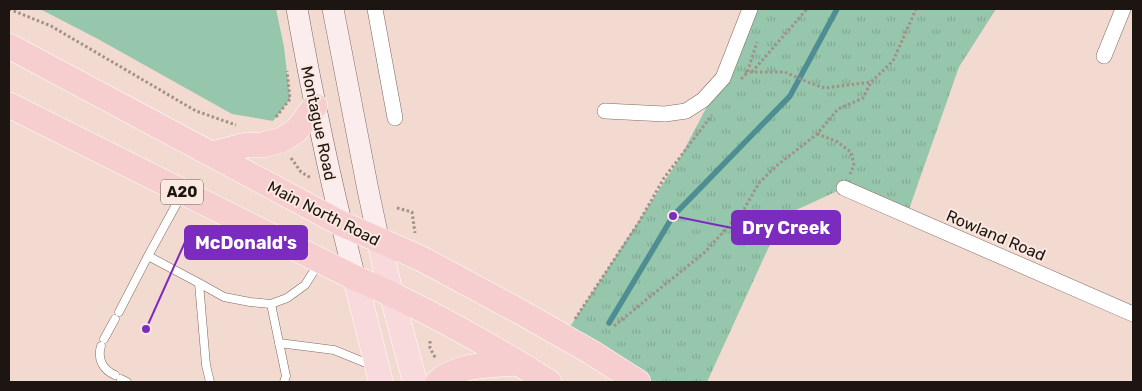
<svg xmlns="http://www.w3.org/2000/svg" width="1142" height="391" viewBox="0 0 1142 391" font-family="Rubik,sans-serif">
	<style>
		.green { fill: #96c6ac }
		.park { fill: url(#park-tufts) }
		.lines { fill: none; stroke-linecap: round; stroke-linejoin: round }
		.stream { stroke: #4e8e93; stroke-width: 5.5 }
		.service-casing { stroke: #7f6a62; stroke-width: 9 }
		.minor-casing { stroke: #7f6a62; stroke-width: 16 }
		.secondary-casing { stroke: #7f6a62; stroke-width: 22 }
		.primary-casing { stroke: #fff; stroke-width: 25 }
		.trunk-casing { stroke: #fff; stroke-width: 26 }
		.path { stroke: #a29088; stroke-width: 3; stroke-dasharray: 2.5 2.5; stroke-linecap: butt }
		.service { stroke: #fff; stroke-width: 8 }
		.minor { stroke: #fff; stroke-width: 15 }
		.secondary { stroke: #fbedee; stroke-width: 21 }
		.primary { stroke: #f8dadc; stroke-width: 24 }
		.trunk { stroke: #f6ced0; stroke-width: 25 }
		.labels { text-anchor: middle; stroke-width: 4; stroke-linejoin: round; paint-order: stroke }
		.shield { fill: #fbe8e0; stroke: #605450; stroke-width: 1 }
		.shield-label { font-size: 15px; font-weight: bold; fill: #1d1512 }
		.street-label { font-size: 16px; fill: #1d1512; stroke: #fbe8e0 }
		.leader { fill: none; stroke: #7b2cbf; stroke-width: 2 }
		.callout-dot { fill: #7b2cbf; stroke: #fbe8e0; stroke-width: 2 }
		.callout { fill: #7b2cbf; stroke: #7b2cbf; stroke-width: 2 }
		.callout-label { font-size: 18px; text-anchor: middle; font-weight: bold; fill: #fff }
	</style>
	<defs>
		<pattern id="park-tufts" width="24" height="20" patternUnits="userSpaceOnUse" patternTransform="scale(1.25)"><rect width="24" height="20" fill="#96c6ac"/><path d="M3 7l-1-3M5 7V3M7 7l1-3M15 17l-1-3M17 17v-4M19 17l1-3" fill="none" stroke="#81a993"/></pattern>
	</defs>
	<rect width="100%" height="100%" fill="#f2dad0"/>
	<path class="green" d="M40 9H276L284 47 290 99 273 121 232 114 98 39Z"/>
	<path class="park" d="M750 9H996L959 67 907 215 844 188 783 216 707 382H636L564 336 681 156 726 70Z"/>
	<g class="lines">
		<path class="stream" d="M609 323 673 216 790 96 837 9"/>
		<g class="service-casing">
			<path id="service" d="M182 194 148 256 199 283 206 365 210 382
				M199 283 224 297 250 302 271 304 287 298 305 285 319 263
				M271 304 286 376 284 382
				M119 312 148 256
				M104 339 115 319
				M279 343 334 350 371 365
				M101 346C97 359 103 370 115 375
				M121 379 127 382"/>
		</g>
		<g class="minor-casing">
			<path id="minor" d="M375 9 395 118
				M1104 56 1123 9
				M605 111 665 114 686 111 703 100 723 78 750 9
				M844 188 1133 314"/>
		</g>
		<g class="secondary-casing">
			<path id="secondary" d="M297 9C313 99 332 189 355 278
				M333 9 368 190 379 242"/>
		</g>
		<g class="primary-casing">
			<path id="primary" d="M379 242 391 293 415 382
				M355 278 381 382"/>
		</g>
		<g class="trunk-casing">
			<path id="trunk" d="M9 46 340 223 420 258 517 310 591 352 638 382
				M9 105 355 278C421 306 488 344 549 382
				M212 154 246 145H262L282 140 297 130 315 106
				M438 382C458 364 491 365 518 363"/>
		</g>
		<path class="path" d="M9 9 51 26 196 111 236 125
			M745 72H785L810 83 825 88 871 82 893 61 916 9
			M752 72 807 9
			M741 79 747 73 757 42
			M276 117 290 99 287 71
			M817 134 836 141 851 152 854 165 850 174
			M291 158 301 172 311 178
			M397 208 412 212 415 233
			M575 319 639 222 664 178 712 115
			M614 326 705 252 744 209 759 183 775 167 817 134 838 109 863 98 871 82
			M430 341V348L436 359"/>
		<use href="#service" class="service"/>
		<use href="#minor" class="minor"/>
		<use href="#secondary" class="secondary"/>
		<use href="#primary" class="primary"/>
		<use href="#trunk" class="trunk"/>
	</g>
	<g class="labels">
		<rect class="shield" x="161" y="179.5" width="42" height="25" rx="4"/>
		<g class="shield-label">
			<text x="182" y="197">A20</text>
		</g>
		<g class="street-label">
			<text transform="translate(319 123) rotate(78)" y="6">Montague Road</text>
			<text transform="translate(324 213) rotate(27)" y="6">Main North Road</text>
			<text transform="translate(996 235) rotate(23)" y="6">Rowland Road</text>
		</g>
	</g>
	<path class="leader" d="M673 216L732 228M146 329L185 242"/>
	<g class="callout-dot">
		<circle cx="673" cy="216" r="5"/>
		<circle cx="146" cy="329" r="5"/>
	</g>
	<g class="callout">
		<rect x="732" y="211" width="108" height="33" rx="5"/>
		<rect x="185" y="226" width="122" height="33" rx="5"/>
	</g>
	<g class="callout-label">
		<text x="786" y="234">Dry Creek</text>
		<text x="246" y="249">McDonald's</text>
	</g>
	<rect width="1142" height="391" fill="none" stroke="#1d1512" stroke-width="20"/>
</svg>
